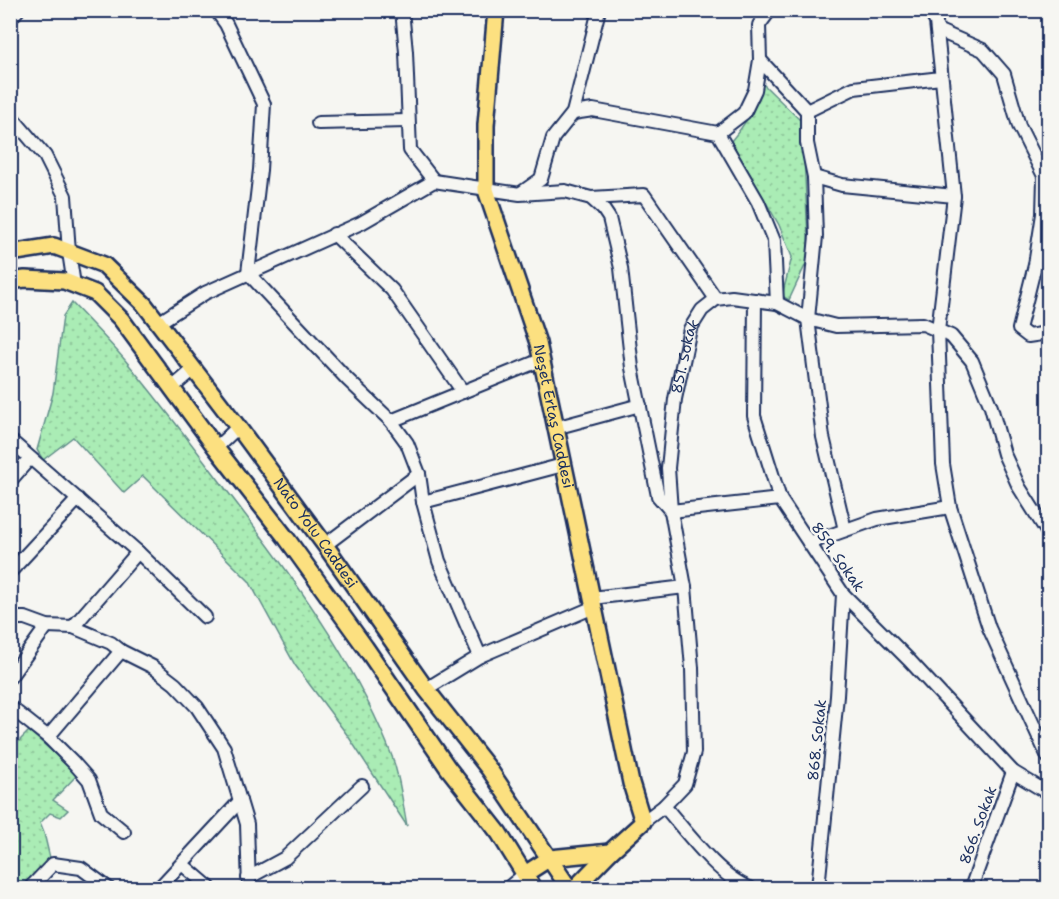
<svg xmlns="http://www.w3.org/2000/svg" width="1059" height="899" viewBox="0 0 1059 899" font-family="'Shantell Sans',sans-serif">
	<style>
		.grass { fill: url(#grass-dots); stroke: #628e8a; stroke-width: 1.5 }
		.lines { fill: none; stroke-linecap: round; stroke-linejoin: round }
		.minor-casing { stroke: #1b2f5e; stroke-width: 16 }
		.major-casing { stroke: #1b2f5e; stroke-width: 20 }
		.minor { stroke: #f6f6f2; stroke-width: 12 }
		.major { stroke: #fce080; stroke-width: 15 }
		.labels { text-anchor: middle; stroke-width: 5; stroke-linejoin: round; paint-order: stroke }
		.street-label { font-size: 15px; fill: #1b2f5e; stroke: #f6f6f2 }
	</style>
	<defs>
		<pattern id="grass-dots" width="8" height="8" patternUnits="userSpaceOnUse" patternTransform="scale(1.5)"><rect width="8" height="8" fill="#aaecb5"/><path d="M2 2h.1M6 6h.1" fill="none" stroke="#92cb9e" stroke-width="1.8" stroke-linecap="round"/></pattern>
	</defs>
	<rect width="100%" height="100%" fill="#f6f6f2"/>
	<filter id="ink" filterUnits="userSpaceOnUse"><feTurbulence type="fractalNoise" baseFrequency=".0167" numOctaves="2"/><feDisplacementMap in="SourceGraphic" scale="12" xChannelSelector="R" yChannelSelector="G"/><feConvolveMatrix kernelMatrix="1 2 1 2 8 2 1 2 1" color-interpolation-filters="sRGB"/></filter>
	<g filter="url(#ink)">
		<path class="grass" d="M763 84 801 121 803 137 809 257 789 300 782 296 792 257 779 225 731 141C746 123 756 107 763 84Z
			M72 303C90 322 108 340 125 360 162 404 196 450 231 496 290 573 351 656 388 746 399 771 402 799 407 826L348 736 295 665 249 581 143 476 124 493 73 437 43 460 37 450 53 393 63 316Z
			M29 731 78 774 53 800 68 810 61 817 50 813 40 823 44 833 50 858 21 888H11V749Z"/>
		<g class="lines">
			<g class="minor-casing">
				<g id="minor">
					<path d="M216 10 226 24 264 104 260 170 248 273 348 380 391 421 407 443 419 474 423 502 439 561 480 656 594 607"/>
					<path d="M402 10 406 52 410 150 434 181"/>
					<path d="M929 10 936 22 954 196 938 330 943 464 950 507 989 628 1048 757"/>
					<path d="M10 19 18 10"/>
					<path d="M937 30 983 50 1004 74 1019 126 1048 184"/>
					<path d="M760 60 807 111V143L814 177 816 236 808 319 823 437 845 530"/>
					<path d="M807 111 854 88 941 78"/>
					<path d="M573 113 593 110 718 133 758 202 774 241 777 303"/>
					<path d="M10 115 45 156 65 196 69 252 74 285"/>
					<path d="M318 123 408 121"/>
					<path d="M718 133 744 113 755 90 760 60 759 25 770 10"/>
					<path d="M814 177 842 185 954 196"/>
					<path d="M1044 178 1043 214 1035 265 1019 329 1028 336 1048 333"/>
					<path d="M521 193 541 179 553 138 573 113 599 10"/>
					<path d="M591 198 644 195 716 299"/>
					<path d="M334 234 392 290 463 392"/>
					<path d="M755 300 754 416 780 499 843 594 909 660 1013 772 1048 793"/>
					<path d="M158 323 205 293 361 223 434 181 520 194 565 191 591 198 603 209 609 218 621 268 632 368 658 496 671 511 780 499"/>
					<path d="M172 388 194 369"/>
					<path d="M391 421 541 360"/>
					<path d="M555 428 640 405"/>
					<path d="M10 440 138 552 73 627"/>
					<path d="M216 448 238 427"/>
					<path d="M10 481 30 458"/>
					<path d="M423 502 563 465"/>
					<path d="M809 543 877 519 950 507"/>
					<path d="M325 545 419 474"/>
					<path d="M138 552 205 617"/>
					<path d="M10 572 78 499"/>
					<path d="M592 598 685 587"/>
					<path d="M10 618H25L47 626 73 627 111 643 121 651 153 667 175 684 197 707 224 748 247 824 249 888"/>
					<path d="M10 677 47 626"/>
					<path d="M426 689 480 656"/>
					<path d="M10 707 48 737 73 762 89 780 101 813 124 832"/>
					<path d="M48 737 121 651"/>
					<path d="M664 806C685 830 720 878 750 888"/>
					<path id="s1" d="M643 822 664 806 685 784 694 752 692 668 685 587 671 511 668 468 675 399 690 329 702 310 716 299 732 297 777 303 808 319 836 326 923 324 951 336 972 361 991 407 1004 454 1019 487 1048 533"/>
					<path d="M182 864 210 888"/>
					<path d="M248 878 285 858 362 786"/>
					<path d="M30 888 53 864 81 868 108 888"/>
					<path d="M159 888 240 801"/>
					<path d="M508 888 525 874"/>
					<path d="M818 888 837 696 843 594"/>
					<path d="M971 888 1013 772"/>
				</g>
			</g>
			<g class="major-casing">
				<g id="major">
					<path id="s2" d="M496 10 486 125V190L538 343 631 783 643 822 610 852 575 888"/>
					<path id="s3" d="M10 253 54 246 104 265 144 304 238 427 325 545 426 689 489 769 569 888"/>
					<path d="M10 281 25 279 64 281 95 293 121 319 216 448 287 539 365 647 448 768 499 833 533 888"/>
					<path d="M525 874 550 858 610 852"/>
				</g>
			</g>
			<use href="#minor" class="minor"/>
			<use href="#major" class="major"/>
		</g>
	</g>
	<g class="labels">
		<g class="street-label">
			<text dy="5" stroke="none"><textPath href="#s1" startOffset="489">851. Sokak</textPath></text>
			<text dy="5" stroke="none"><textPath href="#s2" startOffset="417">Neşet Ertaş Caddesi</textPath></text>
			<text dy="5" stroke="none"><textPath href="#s3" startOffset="440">Nato Yolu Caddesi</textPath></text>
			<text transform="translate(838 557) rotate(55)" y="5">859. Sokak</text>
			<text transform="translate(817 740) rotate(-84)" y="5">868. Sokak</text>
			<text transform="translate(978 825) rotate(-70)" y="5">866. Sokak</text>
		</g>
	</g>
	<rect width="1059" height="899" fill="none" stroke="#f6f6f2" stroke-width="36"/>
	<rect x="18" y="18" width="1023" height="863" fill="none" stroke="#1b2f5e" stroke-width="2" filter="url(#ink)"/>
</svg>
